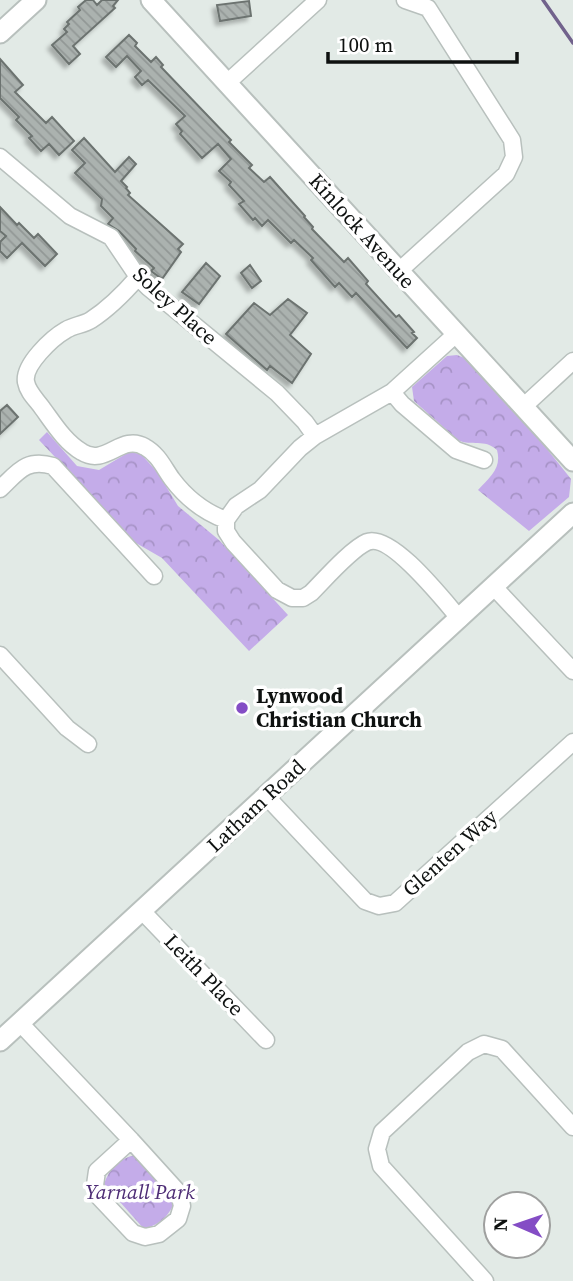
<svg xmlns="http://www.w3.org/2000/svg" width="573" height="1281" viewBox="0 0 573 1281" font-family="'Source Serif 4',serif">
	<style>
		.park { fill: url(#park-crowns) }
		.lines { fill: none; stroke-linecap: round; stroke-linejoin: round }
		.stream { stroke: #71628c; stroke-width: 3.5 }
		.building { fill: url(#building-back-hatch); stroke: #6c7370; stroke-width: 2; filter: url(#shadow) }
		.minor-casing { stroke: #b8c0bd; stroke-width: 19 }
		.tertiary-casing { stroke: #b8c0bd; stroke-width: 23 }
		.minor { stroke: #fff; stroke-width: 16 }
		.tertiary { stroke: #fff; stroke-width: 19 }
		.poi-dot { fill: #844dc5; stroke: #fff; stroke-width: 2.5 }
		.labels { text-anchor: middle; stroke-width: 7; stroke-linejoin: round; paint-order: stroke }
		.street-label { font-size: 21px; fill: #0e1110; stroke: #fff }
		.poi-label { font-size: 21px; font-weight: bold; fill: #0e1110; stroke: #fff; text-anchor: start }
		.park-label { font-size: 21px; font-style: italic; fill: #4d2c75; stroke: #fff }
	</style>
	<defs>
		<pattern id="park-crowns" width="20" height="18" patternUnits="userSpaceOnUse" patternTransform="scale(1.75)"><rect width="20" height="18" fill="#c4ace9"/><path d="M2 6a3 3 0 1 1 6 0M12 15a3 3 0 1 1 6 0" fill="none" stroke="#a793c7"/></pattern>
		<pattern id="building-back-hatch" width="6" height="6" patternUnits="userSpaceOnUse" patternTransform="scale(1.75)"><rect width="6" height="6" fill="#abb2af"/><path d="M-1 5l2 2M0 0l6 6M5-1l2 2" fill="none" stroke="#929896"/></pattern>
		<filter id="shadow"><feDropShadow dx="-4" dy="4" stdDeviation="2" flood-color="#0004"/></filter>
	</defs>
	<rect width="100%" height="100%" fill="#e2eae6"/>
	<path class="park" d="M457 355 467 359 531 429 571 479 569 497 529 531 478 490C490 477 502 468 497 450 484 438 472 447 458 440L414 401 412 387 447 356Z
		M47 432 77 466 99 470 129 452 141 454 158 473 178 506 219 540 288 615 249 651 162 558 136 543 39 440Z
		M135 1155 176 1199C169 1216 161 1224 144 1229L104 1184C110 1168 118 1159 135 1155Z"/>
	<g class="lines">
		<path class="stream" d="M543 0 573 43"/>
	</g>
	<path class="building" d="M86 0H93L97 5 102 0H118L113 6 115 8 73 46 80 54 69 64 52 45 67 32 64 29 69 24 67 22 80 10 78 7Z
		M249 1 251 16 220 21 217 5Z
		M129 35 137 43 135 46 151 62 156 57 163 65 161 67 231 140 229 142 252 165 249 168 264 182 270 177 305 216 304 217 313 227 312 229 344 262 348 258 368 281 366 284 396 317 399 315 414 332 412 333 417 338 407 348 356 293 352 297 339 283 335 287 311 260 313 258 294 240 291 243 268 220 262 226 255 218 253 220 239 204 244 201 229 185 231 182 219 171 231 159 218 144 202 158 180 134 182 131 176 124 185 116 148 80 142 85 135 77 141 71 127 56 116 67 106 57Z
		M0 59 23 85 15 92 46 123 52 117 74 141 59 155 49 144 41 151 29 138 32 136 16 120 19 117 0 98Z
		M84 138 115 172 129 157 136 164 121 181 127 187 126 188 130 193 128 195 183 244 178 249 181 252 162 279 151 271 154 268 135 251 136 249 119 231 108 224 113 218 101 206 102 199 75 173 85 163 72 150Z
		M0 207 17 225 19 223 34 238 38 234 57 254 45 266 22 243 7 258 0 251V242L6 236 0 231Z
		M206 263 220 276 199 304 182 292Z
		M250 265 261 281 252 288 241 273Z
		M288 299 307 313 290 335 311 354 292 383 270 366 267 370 226 334 254 303 270 315Z
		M7 405 18 417 0 434V411Z"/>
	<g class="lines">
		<g class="minor-casing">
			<path id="minor" d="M227 83 318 0
				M0 157 70 216 111 237 138 277 149 288 277 393 305 422 315 436
				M399 271 506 174 514 157 512 140 428 8 405 0
				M138 277C125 292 108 309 91 320 83 325 74 325 66 330 52 338 23 365 26 382 28 393 37 400 43 409 54 424 65 442 82 452 106 467 121 433 145 447 158 454 164 468 172 479 187 499 204 512 226 520
				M456 334 392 392 315 436 300 448 260 490 236 506 226 520V531L233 542 277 590 292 598H303L311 593C324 580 351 549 367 542 391 532 445 602 460 619
				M392 392 402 404 456 450 484 460
				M523 407 573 361
				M0 489C18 472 26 458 53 466L154 576
				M494 587 573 671
				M0 655 67 728 88 744
				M267 797 365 901 379 906 395 903 573 742
				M142 911 266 1040
				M20 1023 131 1140 179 1193 182 1206 178 1219 159 1234 145 1237 133 1233 99 1197 95 1185 97 1171 131 1140
				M485 1281 381 1166 377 1149 382 1132 468 1052 484 1044 502 1049 573 1127"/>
		</g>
		<g class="tertiary-casing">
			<path id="tertiary" d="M151 0 573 461
				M0 33 36 0
				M0 1041 573 513"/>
		</g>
		<use href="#minor" class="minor"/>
		<use href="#tertiary" class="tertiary"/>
	</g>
	<circle class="poi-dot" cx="242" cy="708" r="7"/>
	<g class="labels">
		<g class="street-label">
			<text transform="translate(362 231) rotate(48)" y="7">Kinlock Avenue</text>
			<text transform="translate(175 306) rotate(42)" y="7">Soley Place</text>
			<text transform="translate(256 806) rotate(-43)" y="7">Latham Road</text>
			<text transform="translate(450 853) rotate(-42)" y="7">Glenten Way</text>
			<text transform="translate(204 975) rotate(46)" y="7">Leith Place</text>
		</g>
		<g class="poi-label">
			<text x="256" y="703">Lynwood<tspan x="256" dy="24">Christian Church</tspan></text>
		</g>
		<g class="park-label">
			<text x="140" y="1199">Yarnall Park</text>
		</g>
	</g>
	<g transform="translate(517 1225) rotate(272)"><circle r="33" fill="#ffffff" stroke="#9fa09f" stroke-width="2"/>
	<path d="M0-5L12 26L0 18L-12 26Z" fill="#844dc5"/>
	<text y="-10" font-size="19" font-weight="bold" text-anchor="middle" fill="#0e1110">N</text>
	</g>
	<path d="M328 52v10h189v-10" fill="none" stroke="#0e1110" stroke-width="3.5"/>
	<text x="338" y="52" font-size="21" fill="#0e1110" stroke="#ffffff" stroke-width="5" paint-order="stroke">100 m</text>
</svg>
